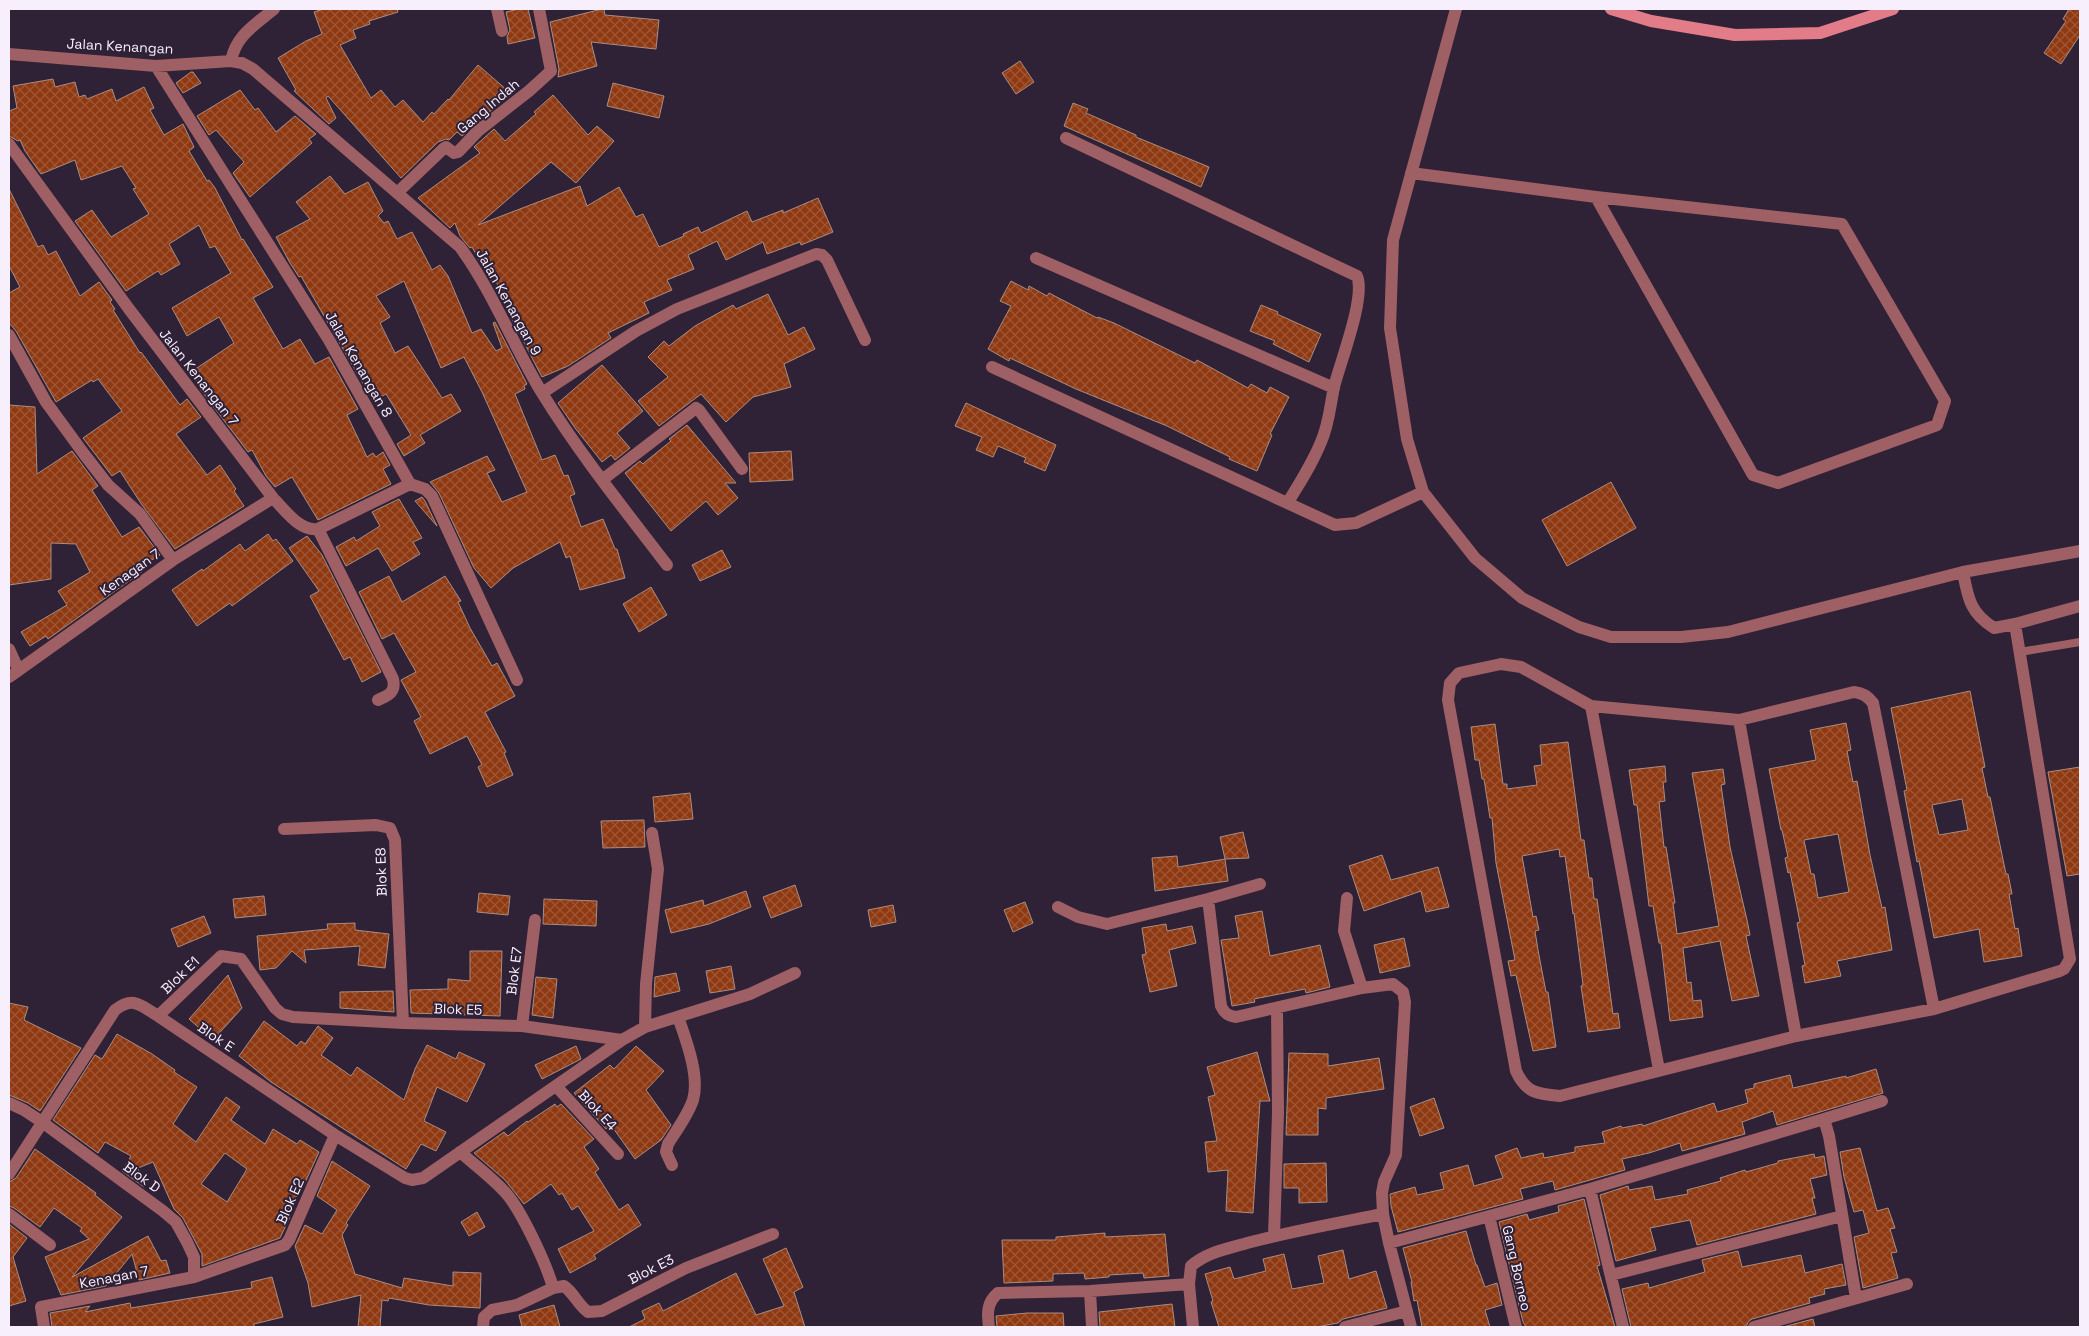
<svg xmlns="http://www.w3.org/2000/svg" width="2089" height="1336" viewBox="0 0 2089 1336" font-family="'Space Grotesk',sans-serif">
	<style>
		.building { fill: url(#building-cross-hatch); stroke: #ab8c80; fill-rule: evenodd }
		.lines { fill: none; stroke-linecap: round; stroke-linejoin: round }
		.lane { stroke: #9e5f65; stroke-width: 8 }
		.street { stroke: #9e5f65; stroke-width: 12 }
		.secondary { stroke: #e27c88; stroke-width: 12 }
		.labels { text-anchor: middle; stroke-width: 4; stroke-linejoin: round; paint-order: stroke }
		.street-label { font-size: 14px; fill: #f8effd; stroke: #2f2136 }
	</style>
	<defs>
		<pattern id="building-cross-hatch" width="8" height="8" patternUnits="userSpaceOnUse" patternTransform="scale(1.25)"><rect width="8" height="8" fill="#8e3911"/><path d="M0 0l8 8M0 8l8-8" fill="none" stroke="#9f5635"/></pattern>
	</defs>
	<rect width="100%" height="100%" fill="#2f2136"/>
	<path class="building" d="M323 9H397L398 12 369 21 370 24 353 30 356 38 340 45 371 98 381 90 395 107 403 100 423 122 432 112 434 114 448 99 449 100 478 65 508 91 494 108 462 136 457 132 449 140 446 139 438 142 401 178 328 96 326 98 336 118 329 124 294 91 296 90 278 58 306 41 322 34 314 12Z
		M519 9H528L535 38 508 44 507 37 510 30 506 12Z
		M602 9H604L605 15 659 20 656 49 591 42 597 66 558 77 559 69 550 22Z
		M2069 9H2080V35L2061 64 2044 53 2066 21 2063 19Z
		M1020 61 1034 82 1016 94 1002 73Z
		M191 72H193L201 83 183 93 176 83Z
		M53 79 55 87 75 82 79 97 85 95 87 99 112 89 116 101 144 87 154 108 150 110 164 135 183 124 194 147 189 151 207 181 209 180 215 188 242 240 243 239 273 287 253 298 283 349 300 339 315 364 329 357 358 409 347 415 367 457 373 453 376 457 383 452 390 465 383 469 391 484 318 520 292 477 275 487 266 476 252 450 248 452 200 389 202 388 191 372 234 343 219 317 187 336 172 308 231 273 215 246 210 248 199 225 169 244 180 264 161 275 158 271 126 291 75 221 92 210 111 237 149 214 133 189 136 188 122 166 81 180 75 160 41 174 25 151 20 140 18 141 9 136V111L17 108 13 86Z
		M613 83 664 96 659 118 607 106Z
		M240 90 255 110 258 108 276 132 295 116 316 134 309 139 312 143 250 197 233 173 244 162 216 130 209 135 197 116Z
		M553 95 588 135 597 126 614 141 576 183 551 162 478 225 580 186 587 206 619 187 636 217 643 214 659 247 684 236 683 234 698 227 701 233 747 211 752 222 783 210V213L818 198 833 232 801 245 800 242 767 254 763 242 726 260 717 241 688 255 694 269 667 280 672 290 644 302 649 313 608 333 611 338 568 366 542 377 505 306 508 304 495 280 491 281 472 247 470 248 460 236 455 223 450 228 418 198 480 153 474 147 494 129 505 141 536 114 534 112Z
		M1073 103 1088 109 1086 113 1136 135V137L1209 167 1201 187 1064 126Z
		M330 176 345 194 368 182 383 211 378 216 384 223 388 221 397 239 412 232 432 270 440 265 448 276 472 333 481 329 496 351 502 348 493 323 495 322 527 384 524 386 525 389 515 394 542 460 555 455 564 476 568 475 575 494 570 496 581 527 603 519 615 549H617L625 578 580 590 570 556 566 558 560 542 513 568 491 588 474 568 439 493 430 482 487 456 495 470 487 473 502 502 527 492 482 392 464 357 441 368 404 281 376 296 390 317 380 323 395 353 408 346 442 398 451 394 461 411 420 435 425 443 404 456 397 444 411 435 386 394 373 401 301 276 299 277 290 263 276 237 310 219 296 202Z
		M9 189 38 247 43 245 48 255 56 251 80 296 99 282 112 300 110 302 115 309 113 310 140 353 141 352 180 405 187 399 201 417 176 434 207 475 220 465 236 489 234 491 244 506 175 549 142 505 120 471 112 476 83 438 122 411 98 379 93 382 92 380 56 402 16 331 9 323V293L20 287 9 266Z
		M1011 281 1028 290 1029 286 1047 296 1049 293 1097 318 1098 317 1114 323 1195 363 1197 360 1248 388 1251 384 1267 393 1270 387 1289 397 1270 434 1272 435 1257 471 1229 459 1230 457 1167 426 1076 389 1010 358 1009 361 988 349 1011 306 1000 301Z
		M768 294 788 335 804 327 815 349 784 364 791 387 753 397 726 422 701 394 659 426 638 401 668 377 648 357 664 341 669 346 695 326 733 305 736 309Z
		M1261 305 1278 312 1277 314 1321 334 1309 362 1273 344 1275 341 1250 331Z
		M602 365 643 411 617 433 630 448 615 460 611 455 602 462 575 428 558 403Z
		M966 403 1056 445 1045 471 1024 462 1026 458 998 446 993 457 976 450 982 437 955 426Z
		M9 405 35 407 37 474 72 451 98 486 92 490 122 537 139 527 160 555 140 567 143 571 48 639 46 636 30 646 21 632 67 605 58 591 90 572 76 544 51 543V579L9 585Z
		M687 425 736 483H725L738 498 718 515 706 501 671 531 625 473 640 461 643 464 645 462 671 441 669 439Z
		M791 451 793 480 750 482 749 453Z
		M1611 482 1636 528 1567 566 1542 520Z
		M422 497 425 501 437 526 415 501Z
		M399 499 422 538 413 542 420 554 392 571 378 548 346 566 336 547 354 537 356 541 380 526 372 512Z
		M268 534 273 541 276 539 293 561 232 606 230 603 197 626 172 590 202 569 203 571 240 544 245 551Z
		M307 536 322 555 381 672 362 682 350 657 344 660 310 596 319 591 289 548Z
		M722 550 731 567 700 581 692 565Z
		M389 576 402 602 445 576 461 601 458 602 470 628 492 666 497 663 515 696 485 712 506 752 504 753 513 775 487 787 478 767 482 765 467 736 430 754 414 721 421 717 402 682 401 680 416 672 394 633 382 639 359 592Z
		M651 587 667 615 639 632 623 604Z
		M1970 691 1985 767 1982 768 1988 797H1990L2006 874H2008L2012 894H2009L2015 929 2018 928 2022 956 1984 962 1979 929 1934 938 1919 861 1917 862 1913 840 1904 791 1907 790 1891 708ZM1962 799 1968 830 1939 835 1932 805Z
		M1846 723 1851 750 1847 751 1853 782 1857 781 1870 855 1882 908 1885 907 1892 950 1837 961 1841 976 1805 983 1802 966 1805 965 1797 923 1800 922 1790 872 1788 873 1785 858 1788 857 1782 830H1781L1769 769 1816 760 1810 730ZM1838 834 1849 892 1818 898 1814 874H1811L1804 840Z
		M1495 724 1503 784H1507V789L1537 785 1534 766 1542 765 1540 745 1568 742 1581 840H1584L1589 878H1592L1594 899H1597L1613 1014 1618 1013 1620 1028 1588 1032 1581 986 1583 985 1574 913 1573 914 1565 856 1560 857 1559 849 1522 856 1533 917 1536 916 1539 930 1535 931 1538 950 1546 992H1548L1556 1047 1533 1051 1516 975 1511 976 1508 961 1515 960 1496 863 1492 818H1490L1484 779H1482L1479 760H1475L1471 727Z
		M1665 766 1666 782H1663L1665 801 1659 802 1664 847H1666L1675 903H1673L1677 934 1719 926 1692 773 1723 769 1725 784 1721 785 1730 847 1747 920 1750 935 1746 936 1759 996 1732 1001 1720 941 1683 948 1687 983 1691 982 1693 1001 1701 1000 1703 1017 1670 1021 1661 943H1659L1653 906H1649L1637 805H1634L1629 770Z
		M2080 767V874L2067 876 2048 772Z
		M690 793 693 819 655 822 653 797Z
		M644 820 645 847 603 848 601 821Z
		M1243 832 1249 858 1225 859 1220 837Z
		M1382 855 1391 880 1438 867 1449 907 1426 912 1421 891 1364 911 1349 866Z
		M1177 856 1178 867 1225 859 1228 881 1155 891 1152 858Z
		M795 885 802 906 771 918 763 897Z
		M746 891 751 907 709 924 671 933 665 910 703 900 704 906Z
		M479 893 510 896 508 915 477 912Z
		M264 896 266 915 235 918 233 899Z
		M544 899 597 901 596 926 543 924Z
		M1025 902 1033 923 1013 932 1004 910Z
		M893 905 896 922 871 927 868 910Z
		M1262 911 1270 956 1320 945 1330 987 1306 993 1305 989 1254 999 1255 1002 1232 1006 1221 940 1239 938 1235 916Z
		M204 916 211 933 178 947 171 929Z
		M355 923V930L389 934 385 968 358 965 360 946 304 950 306 963 292 951 276 968 260 970 257 936 328 929 327 924Z
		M1166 924 1167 931 1192 926 1196 943 1169 950 1177 986 1150 992 1142 955 1146 954 1142 928Z
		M1404 938 1410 966 1380 973 1374 945Z
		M470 951H502L500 1016 411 1013 410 990 448 989V979L470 981Z
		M731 966 735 989 710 993 706 971Z
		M676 973 680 991 654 997 655 977Z
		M228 975 242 1008 213 1040 189 1019Z
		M536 977 557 979 553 1018 532 1015Z
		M393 991 394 1012 340 1008V992Z
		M9 1003 28 1007 24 1020 81 1048 40 1111 28 1103 9 1095Z
		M264 1021 297 1046 301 1041 305 1044 318 1026 333 1038 321 1055 351 1076 357 1067 404 1100 415 1069 427 1045 456 1059 459 1052 485 1064 467 1102 437 1087 424 1121 446 1132 436 1151 421 1144 406 1169 271 1082 239 1056Z
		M117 1034 152 1054 175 1070 174 1072 197 1087 173 1124 196 1142 226 1097 240 1107 231 1120 265 1144 273 1129 297 1144 300 1140 319 1152 303 1187 302 1186 286 1215 290 1217 280 1238 202 1266V1254L194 1239 183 1218 174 1209 153 1162 138 1168 144 1187 122 1171 131 1156 105 1142 98 1153 53 1120 95 1055 102 1059ZM225 1153 247 1169 227 1202 201 1184Z
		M576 1046 581 1059 542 1079 535 1065Z
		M636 1046 664 1071 646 1090 671 1125 661 1140 635 1159 611 1125 606 1129 574 1093 610 1065 614 1069Z
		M1257 1052 1270 1101H1260L1253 1213 1226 1211 1228 1170 1208 1172 1205 1142 1217 1141 1208 1097 1215 1095 1207 1067Z
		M1289 1053 1328 1054V1066L1379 1058 1384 1089 1326 1098V1109L1318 1108V1135H1286Z
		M1876 1069 1883 1093 1777 1125 1773 1111 1742 1122 1745 1134 1682 1151 1680 1143 1649 1153 1622 1159 1625 1170 1555 1190 1553 1181 1520 1189 1523 1199 1398 1232 1391 1206 1390 1194 1415 1187 1417 1195 1444 1189 1440 1173 1468 1165 1474 1186 1503 1178 1495 1156 1517 1148 1521 1158 1543 1153 1544 1158 1575 1152V1147L1605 1143 1602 1132 1621 1126 1622 1128 1642 1124 1643 1126 1714 1103 1717 1112 1748 1103 1745 1090 1754 1088V1084L1790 1075 1793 1088 1846 1076V1078Z
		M1434 1098 1444 1128 1420 1136 1410 1107Z
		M555 1104 557 1107 561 1104 594 1139 584 1147 599 1169 595 1172 619 1210 628 1204 641 1225 594 1255 596 1259 570 1273 558 1249 594 1231 578 1206 572 1210 562 1193 559 1195 551 1184 524 1204 505 1180 474 1153 504 1132 508 1136 527 1121 528 1122Z
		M1860 1148 1877 1211 1888 1208 1895 1228 1890 1229 1897 1252 1891 1253 1898 1278 1863 1288 1854 1237 1869 1233 1863 1210 1854 1212 1844 1177 1840 1152Z
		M35 1149 96 1193 95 1195 122 1217 72 1277 148 1236 161 1261 166 1260 170 1273 139 1280 132 1254 106 1286 61 1295 45 1257 89 1239 80 1231 82 1228 54 1208 40 1227 14 1208 9 1206V1182L16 1178Z
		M1814 1154 1815 1158 1824 1156 1827 1175 1810 1179 1815 1198H1812L1816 1214 1697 1245 1690 1220 1650 1228 1656 1250 1616 1261 1600 1195 1628 1186 1629 1190 1652 1186 1655 1200 1688 1194 1687 1190 1721 1181 1720 1178 1745 1170 1746 1172 1778 1163V1161Z
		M332 1161 370 1186 346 1223 348 1225 342 1235 355 1274 402 1288 404 1278 453 1286V1272L481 1273 480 1308 429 1305 389 1298 388 1301 382 1300 380 1327H358L361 1295 312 1307 308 1283 295 1246 305 1225 322 1234 337 1210 317 1196Z
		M1326 1163 1327 1202 1299 1203V1188H1284V1164Z
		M1584 1199 1600 1265 1597 1266 1615 1327H1526L1523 1322 1499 1222 1527 1214 1529 1220 1559 1212 1558 1206Z
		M477 1212 485 1227 469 1236 461 1222Z
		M9 1224 27 1238 13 1257 26 1301 9 1306Z
		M1466 1231 1476 1265H1477L1485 1287 1497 1283 1502 1305 1485 1310 1490 1327H1422L1417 1300 1414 1301 1411 1282H1412L1403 1248Z
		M1105 1233V1237L1165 1234 1169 1276 1144 1278 1143 1273 1109 1275V1277L1085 1279 1084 1273 1053 1274V1281L1004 1283 1002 1240H1056V1237Z
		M786 1248 803 1287 794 1292 805 1327H629L645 1319 642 1311 659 1303 663 1311 736 1273 756 1315 784 1306 763 1259Z
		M1343 1250 1349 1279 1376 1271 1387 1308 1343 1319 1338 1323 1316 1327H1219L1211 1302 1213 1301 1205 1274 1230 1267 1234 1279 1266 1271 1263 1259 1284 1254 1292 1289 1324 1283 1318 1256Z
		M1738 1251 1742 1267 1801 1255 1805 1273 1842 1264 1846 1285 1824 1289 1825 1294 1809 1298 1810 1303 1752 1319 1748 1322 1746 1327H1631L1622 1289 1648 1283 1649 1288 1705 1272 1702 1260Z
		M272 1277 283 1317 254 1324V1327H52L50 1313 90 1306 85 1312 130 1303 131 1308 252 1288 251 1282Z
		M1172 1304 1175 1327H1100L1099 1312Z
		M554 1305 560 1327H522L519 1315Z
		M1027 1313H1063L1064 1327H997L996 1316Z
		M1813 1319 1815 1327H1783Z"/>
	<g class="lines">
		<path class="lane" d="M2020 652 2080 642"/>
		<path class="street" d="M497 9 502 31
			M1456 9 1393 240 1390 328 1407 439 1423 492 1475 558 1522 598 1579 627 1611 637H1681L1728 632 1963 572 2080 551
			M9 54 156 66 231 61 242 63 253 69 460 247C493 292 513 345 542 393 579 453 624 509 667 565
			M231 61C236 35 255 25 274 9
			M156 66 329 340 410 484 425 489 432 496 517 680
			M1066 138 1357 276C1366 297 1340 363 1334 387 1330 406 1329 424 1321 442 1312 464 1300 483 1288 502
			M9 144 129 309 273 498C285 510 300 532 318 529L410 484
			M1411 173 1596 197 1842 224 1945 401 1937 425 1778 483 1753 475 1596 197
			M397 193 443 149 446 147 454 153 458 152 478 131 529 91 551 71 539 9
			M1036 258 1334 388
			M9 335 46 402 84 454 108 485 140 514 173 560
			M992 367 1335 525 1356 523 1423 492
			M542 393 636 331 677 309 816 254 822 255 827 260 865 340
			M602 480 696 408 699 410 742 469
			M318 529 393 679C396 692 389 695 378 700
			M1963 572C1968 598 1970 613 1994 628L2015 624 2080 606
			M9 649 18 669
			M9 677 173 560 273 498
			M1591 706 1659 1070
			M1739 720 1796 1036
			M284 829 376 825 390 828 395 840 403 1023
			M1347 898 1344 931 1362 988
			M1208 899 1260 884
			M1058 907 1078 917 1107 924 1208 899 1221 1006C1224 1013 1228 1016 1236 1017L1362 988 1393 984 1403 992 1405 1002 1396 1155 1384 1182 1382 1193 1383 1214 1389 1243 1411 1327
			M1934 1009 1796 1036 1560 1096C1537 1094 1526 1093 1516 1071L1448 700 1450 683 1459 673 1501 664 1521 667 1591 706 1739 720 1854 692C1863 693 1867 696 1873 703L1934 1009 2060 971 2064 969 2070 959 2015 624
			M158 1016 221 956 241 959 275 1008 282 1014 293 1017 403 1023 522 1026 622 1040
			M522 1026 535 920
			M645 1027 646 984 658 869 652 833
			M556 1086 618 1154
			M9 1103 24 1110 42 1122 163 1211 176 1222 187 1242 194 1257V1277
			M1824 1119 1882 1101
			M460 1152C475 1165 491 1177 504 1191 520 1207 547 1265 553 1288L564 1286C574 1293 578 1305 588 1312L602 1311 686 1268 773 1234
			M672 1165 666 1152 668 1144C676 1131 688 1115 693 1100 700 1076 686 1040 678 1017
			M9 1174 115 1010C134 996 140 1005 158 1016L335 1135 405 1178 412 1180 423 1178 622 1040 645 1027 750 994 795 973
			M1590 1189 1623 1327
			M9 1214 50 1245
			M1489 1216 1516 1327
			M1274 1236 1278 1113 1277 1008
			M1389 1243 1590 1189 1824 1119 1829 1136 1856 1298
			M1611 1275 1842 1216
			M1090 1291 1092 1327
			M44 1327 41 1307 194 1277 285 1245 289 1240 335 1135
			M483 1327 484 1317 492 1310 517 1305 553 1288
			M989 1327C987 1313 987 1302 998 1293L1090 1291 1189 1284
			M1193 1327 1189 1284 1191 1266C1207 1252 1227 1249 1247 1243 1292 1231 1338 1223 1383 1214
			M1345 1327 1407 1311
			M1754 1327 1907 1284"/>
		<path class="secondary" d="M1611 9 1651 21 1735 35 1820 33 1893 9"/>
	</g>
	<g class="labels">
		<g class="street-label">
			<text transform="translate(120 46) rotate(3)" y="5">Jalan Kenangan</text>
			<text transform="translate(488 106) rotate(-40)" y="5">Gang Indah</text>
			<text transform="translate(509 302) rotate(61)" y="5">Jalan Kenangan 9</text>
			<text transform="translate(359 364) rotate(60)" y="5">Jalan Kenangan 8</text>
			<text transform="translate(199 377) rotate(52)" y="5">Jalan Kenangan 7</text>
			<text transform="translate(130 572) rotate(-35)" y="5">Kenagan 7</text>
			<text transform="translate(381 872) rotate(-92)" y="5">Blok E8</text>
			<text transform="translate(514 971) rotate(-83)" y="5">Blok E7</text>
			<text transform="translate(180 975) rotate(-44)" y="5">Blok E1</text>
			<text transform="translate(458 1009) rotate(2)" y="5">Blok E5</text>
			<text transform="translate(216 1037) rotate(34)" y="5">Blok E</text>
			<text transform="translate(598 1110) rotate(47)" y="5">Blok E4</text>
			<text transform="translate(142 1177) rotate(36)" y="5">Blok D</text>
			<text transform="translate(290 1201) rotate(-66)" y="5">Blok E2</text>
			<text transform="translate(1517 1268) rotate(77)" y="5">Gang Borneo</text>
			<text transform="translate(651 1269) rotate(-27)" y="5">Blok E3</text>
			<text transform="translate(114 1277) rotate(-11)" y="5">Kenagan 7</text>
		</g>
	</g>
	<rect width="2089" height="1336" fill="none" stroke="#f8effd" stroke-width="20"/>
</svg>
